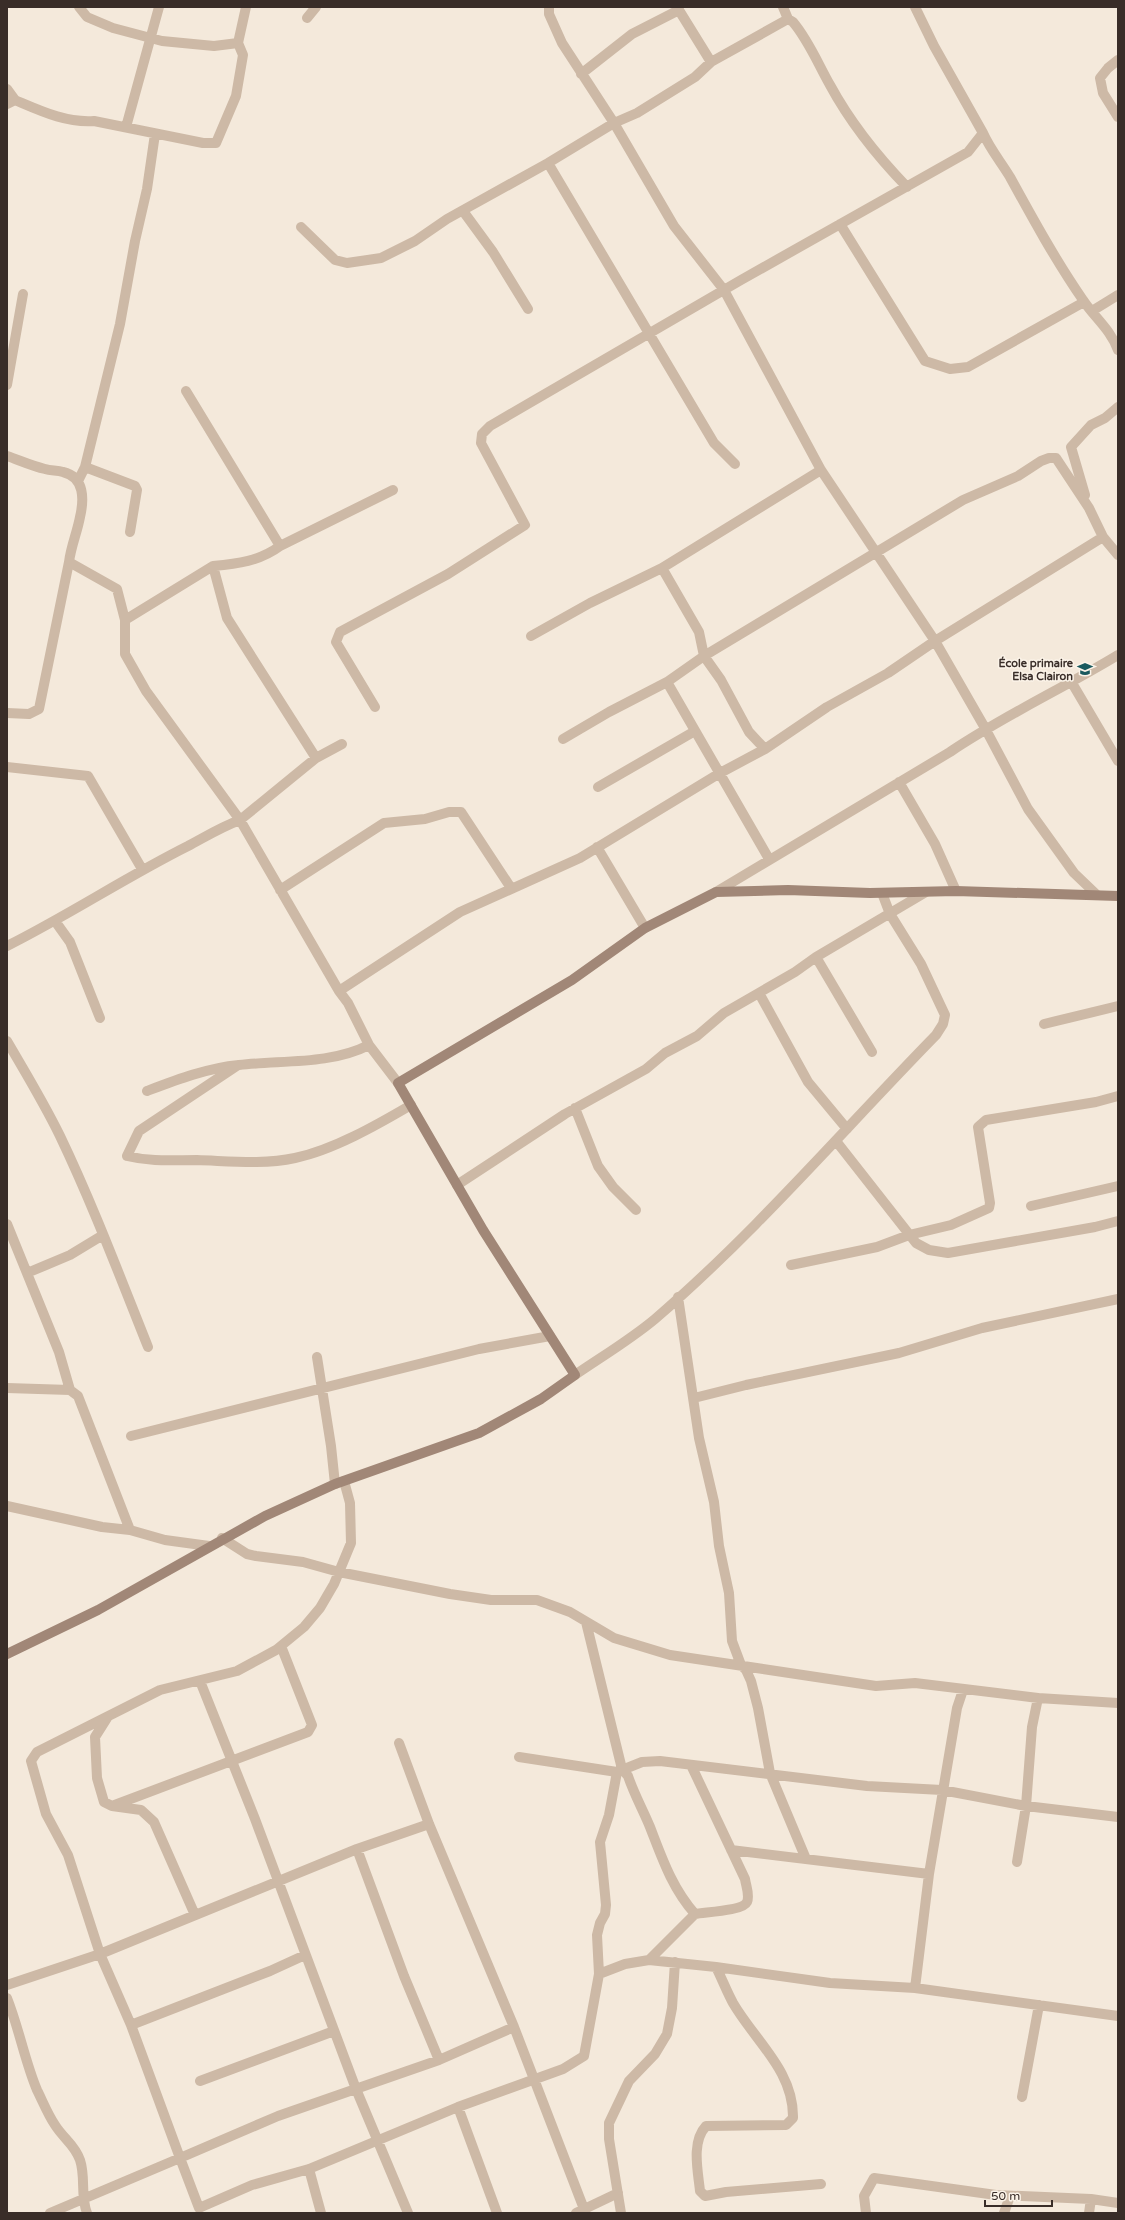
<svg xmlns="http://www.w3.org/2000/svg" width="1125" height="2220" viewBox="0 0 1125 2220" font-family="'Varela Round',sans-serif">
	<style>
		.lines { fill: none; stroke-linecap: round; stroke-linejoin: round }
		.street { stroke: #cdb9a6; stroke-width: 10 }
		.secondary { stroke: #a18777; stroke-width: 10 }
		.labels { text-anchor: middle; stroke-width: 3; stroke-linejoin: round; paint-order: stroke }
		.poi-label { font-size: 11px; font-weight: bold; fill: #392d28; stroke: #fbf3e8; text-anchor: end }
	</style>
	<rect width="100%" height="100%" fill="#f4e9db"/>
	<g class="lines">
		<path class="street" d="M79 7 87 17 113 28 162 41 214 46 238 43
			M549 7V14L562 43 614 123 674 226 724 290 821 470 935 641 985 728 1028 809 1074 873 1097 895
			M677 7 711 62 788 19 793 22C809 41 818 64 830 85 850 122 878 157 907 187
			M783 7 788 19
			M915 7 934 46 983 133C990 149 1001 162 1010 177 1033 219 1056 261 1083 300 1094 317 1111 330 1118 350
			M307 18 316 7
			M1118 60 1108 68 1100 78 1103 93 1118 117
			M581 74 632 34 679 10
			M7 89 15 100
			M7 104 15 100C41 111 66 123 94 121L203 143H216L236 96 243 55 238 43 246 7
			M126 127 159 7
			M548 163 714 443 735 464
			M463 211 493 252 528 309
			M840 224 925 361 950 369 968 367 1084 302
			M301 227 335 260 347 263 381 258 415 241 447 219 548 163 614 123 637 113 695 77 711 62
			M1092 311 1118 295
			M7 385 23 294
			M186 391 280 546
			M7 456C19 460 32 466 45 469 51 471 57 470 63 472 85 477 84 500 80 517 77 533 71 546 69 562L117 589 125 620V654L146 691 240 820 339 991 348 1003 369 1045 398 1083
			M85 467 135 486 137 490 130 532
			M78 481 85 467 120 324 135 241 147 189 155 134
			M1085 495 1071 447 1091 425 1105 418 1118 407
			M213 566C237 564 260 561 280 546L393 490
			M662 568 699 632 704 656 721 680 749 732 765 749
			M125 620 213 566 227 618 316 758
			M531 636 590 603 662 568 821 470
			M667 682 769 859
			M1072 683 1118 761
			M375 707 336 642 340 632 448 574 525 525 481 443 482 434 490 426 741 280 968 152 983 133
			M7 713 29 714 39 709 69 562
			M563 739 609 712 667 682 704 656 963 500 1018 476 1041 461 1049 458H1056L1089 508 1103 537 1118 555
			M7 767 88 776 142 869
			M899 782 935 844 956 891
			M598 787 695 731
			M597 847 645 928
			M280 890 384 823 425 819 449 812H461L511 888
			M716 892 950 752C1003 716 1062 689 1118 655
			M55 921 70 942 100 1018
			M7 946C69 915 126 877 188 846 205 837 221 827 240 820L316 758 342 744
			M816 957 872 1052
			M339 991 460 912 580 858 720 773 765 749 827 707 888 673 935 641 1103 537
			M759 993 808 1082 847 1129
			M1044 1024 1118 1006
			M7 1041C25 1072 44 1103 60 1136 93 1205 120 1277 148 1347
			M238 1065 139 1131 127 1156C151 1162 173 1160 197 1160 229 1161 263 1165 295 1158 333 1150 377 1125 411 1105
			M147 1091C176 1080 207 1068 239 1065 281 1060 330 1065 369 1045
			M575 1108 598 1166 613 1187 636 1210
			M836 1141 916 1243 929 1250 948 1253 1095 1227 1118 1221
			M457 1185 565 1114 646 1069 665 1053 697 1036 724 1013 795 972 816 957 926 892
			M1031 1206 1118 1186
			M7 1224 59 1352 70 1390
			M791 1265 877 1247 909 1235 951 1225 989 1208 990 1203 978 1127 986 1120 1096 1102 1118 1096
			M27 1273 70 1255 103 1235
			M678 1297 699 1438 714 1502 719 1546 729 1593 732 1641 741 1665 746 1670 751 1681 758 1708 770 1773 806 1859
			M317 1357 331 1446 335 1484
			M575 1375C601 1357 630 1340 655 1319 756 1232 843 1130 936 1035L943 1024 945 1015 921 964 890 914 882 893
			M7 1388 70 1390 78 1396 130 1530
			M694 1398 746 1385 899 1353 982 1328 1118 1299
			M131 1436 479 1349 550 1336
			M7 1506 102 1527 130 1530 165 1540 209 1546
			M222 1538 247 1554 256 1556 303 1562 339 1572 450 1594 491 1600H537L570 1612 614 1638 670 1655 876 1686 915 1683 1038 1698 1118 1703
			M586 1622 622 1769 628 1776C634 1794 643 1810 650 1827 662 1858 672 1888 695 1914L649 1960 716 1967C722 1979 727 1992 733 2003 755 2041 794 2071 793 2118L786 2125 706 2126C691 2142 698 2171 700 2191L705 2196 726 2192 821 2184
			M200 1681 255 1819 356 2089 408 2213
			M963 1690 957 1708 929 1874 915 1988 1118 2016
			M107 1718 95 1737 97 1778 104 1802 112 1806 141 1810 154 1822 195 1915
			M399 1743 429 1824 514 2027 584 2209
			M519 1757 617 1772 642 1762 660 1761 867 1786 942 1790 1026 1806 1118 1817
			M691 1765 745 1879C746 1886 750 1895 747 1902 743 1911 705 1912 695 1914
			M112 1806 308 1732 312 1725 281 1646
			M357 1849 404 1976 439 2060
			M731 1850 929 1874
			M1017 1862 1026 1806 1032 1727 1038 1698
			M716 1967 830 1983 915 1988
			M599 1974 625 1964 649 1960
			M7 1985 100 1954 357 1849 429 1824
			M7 1998C19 2028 25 2062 37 2090 43 2102 48 2115 55 2125 63 2138 75 2145 80 2160 86 2178 80 2195 87 2213
			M131 2025 270 1971 305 1955
			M514 2027 439 2060 278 2116 180 2158 199 2208 252 2185 309 2169 458 2107 563 2069 584 2056 599 1974 597 1935 600 1923 605 1914 606 1905 600 1842 609 1815 617 1772
			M200 2081 334 2031
			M1022 2097 1039 2005
			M458 2107 497 2213
			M309 2169 321 2213
			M50 2213 180 2158 131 2025 100 1954 68 1855 46 1814 31 1761 37 1752 160 1690 237 1671 276 1650 304 1627 320 1608 334 1584 351 1543 350 1503 344 1481
			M576 2213 618 2193
			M621 2213 609 2139V2123L629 2081 655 2054 667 2034 672 2008 675 1962
			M866 2213 864 2196 874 2178 996 2195 1091 2199 1118 2203
			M1004 2213 1010 2196
			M1089 2213 1091 2199"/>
		<path class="secondary" d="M7 1654 98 1610 265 1516 335 1484 479 1433 541 1399 575 1375 483 1230 398 1083 572 980 645 928 716 892 788 890 870 893 956 891 1118 896"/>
	</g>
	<defs>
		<g id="school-bare" transform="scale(1.2)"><path d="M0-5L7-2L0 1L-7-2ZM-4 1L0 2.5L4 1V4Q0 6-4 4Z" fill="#19595e" stroke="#fbf3e8" stroke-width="2.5" paint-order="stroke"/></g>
	</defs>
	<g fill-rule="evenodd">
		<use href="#school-bare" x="1085" y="669"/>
	</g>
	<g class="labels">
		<g class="poi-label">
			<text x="1073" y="667">École primaire<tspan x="1073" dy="13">Elsa Clairon</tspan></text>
		</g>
	</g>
	<rect width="1125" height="2220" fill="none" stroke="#392d28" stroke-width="16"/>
	<path d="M985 2200v6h67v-6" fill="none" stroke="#392d28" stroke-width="2"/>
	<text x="991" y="2200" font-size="12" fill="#392d28" stroke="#fbf3e8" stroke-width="3" paint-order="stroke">50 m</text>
</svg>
